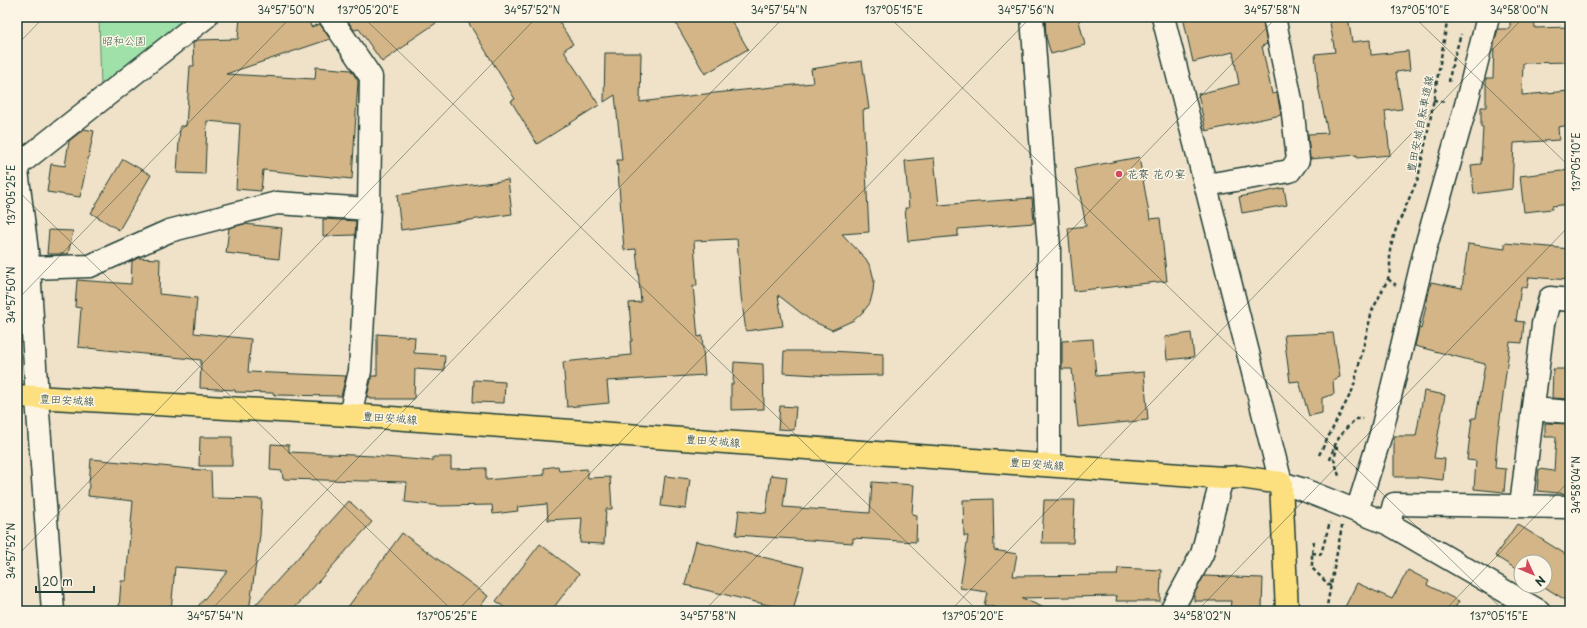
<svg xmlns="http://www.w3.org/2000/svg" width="1587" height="628" viewBox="0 0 1587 628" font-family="'Playpen Sans','Klee One',sans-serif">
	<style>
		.green { fill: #a0e0a9; stroke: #608e6e }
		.building { fill: #d3b587; stroke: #1f3d34 }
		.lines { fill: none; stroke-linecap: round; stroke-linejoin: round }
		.minor-casing { stroke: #1f3d34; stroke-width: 25 }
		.major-casing { stroke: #1f3d34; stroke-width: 25 }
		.path { stroke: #1f3d34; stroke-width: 2.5; stroke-dasharray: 4 3; stroke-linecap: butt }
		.minor { stroke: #fcf5e5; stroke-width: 22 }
		.major { stroke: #fce080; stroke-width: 22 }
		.ticks { fill: none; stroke: #1f3d34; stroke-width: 1; stroke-opacity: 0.45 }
		.poi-dot { fill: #d1495b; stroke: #fcf5e5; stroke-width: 1.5 }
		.labels { text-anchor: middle; stroke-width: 3; stroke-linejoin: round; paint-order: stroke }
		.park-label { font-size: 11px; fill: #395e4b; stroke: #fcf5e5 }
		.street-label { font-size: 11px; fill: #1f3d34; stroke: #fcf5e5 }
		.poi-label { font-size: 11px; fill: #1f3d34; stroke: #fcf5e5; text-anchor: start }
		.neatline { fill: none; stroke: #1f3d34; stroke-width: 1.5 }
		.ticks-label { font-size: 10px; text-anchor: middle; fill: #1f3d34 }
	</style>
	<rect width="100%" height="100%" fill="#f0e2c9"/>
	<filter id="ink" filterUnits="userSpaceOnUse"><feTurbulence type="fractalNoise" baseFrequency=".025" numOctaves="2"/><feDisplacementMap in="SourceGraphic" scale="8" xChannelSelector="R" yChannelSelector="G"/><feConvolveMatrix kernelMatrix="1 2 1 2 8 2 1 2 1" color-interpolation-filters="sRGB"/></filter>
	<g filter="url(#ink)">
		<path class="green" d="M99 17H193L101 89Z"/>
		<path class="building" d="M240 17H308L311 27 320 24 330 39 226 74 315 79 316 67 351 70 358 81 352 179 263 170 261 191 236 189 240 124 207 121 205 174 177 173 180 126H186L190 66H194L193 43 197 40 238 39Z
			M345 17H445L408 42 409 43 382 62 359 29 354 30Z
			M465 17H556L573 44 565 49V53L599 105 537 144 511 101 515 99Z
			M672 17H729L748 49 705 74Z
			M1045 17H1078L1085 45 1051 54 1046 37Z
			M1183 17H1262L1267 44 1262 46 1272 94 1277 93 1281 115 1206 131 1198 94 1239 84 1233 52 1193 62Z
			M1329 17H1348L1352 42 1370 40 1371 55 1408 51 1410 70 1396 72 1402 109 1385 111 1390 155 1357 158V155L1310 159 1308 134 1328 133 1318 86 1315 54 1335 52Z
			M1510 17H1534L1535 28 1570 27V62L1523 63 1522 95 1570 91V125L1558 127 1559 140 1514 143 1512 189 1474 194 1471 165 1481 164 1483 127H1481V107H1486V78H1493L1494 44 1498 29H1510Z
			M605 53H641L640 102 705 94 813 83 811 69 862 61 869 109 863 110 869 232 842 234 866 259 871 268 874 280 873 291 870 303 863 312 854 320 832 330 810 320 778 295 783 326 746 331 741 296 737 239 694 241 697 286H693L698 337 702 336 705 375 607 381 609 403 567 407 563 362 631 355 630 341H632L629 303 641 302 636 249 624 250 617 160H622L615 95 604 102Z
			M84 129 94 131 80 197 47 192 51 164 65 166 69 141Z
			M1139 157 1150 219 1160 218 1167 281 1074 291 1068 228 1086 226 1075 169Z
			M934 158 939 205 1032 198 1034 223 958 229V236L908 241 905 208H909L905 161Z
			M123 159 151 175 119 230 91 213Z
			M1570 170V204L1552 206V209L1524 212 1520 176Z
			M508 180 512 214 401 230 397 195Z
			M1284 188 1287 205 1242 213 1239 197Z
			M323 219 356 221 355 235 323 236Z
			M244 224 282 228 279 259 226 253 229 228Z
			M49 230 73 231 68 254H47Z
			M1505 243 1570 249V280L1529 277 1527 288 1521 287 1516 321 1524 322 1522 343 1510 342 1497 441 1495 468 1506 469 1504 492 1474 489 1476 461 1467 460 1472 418H1476L1485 364 1415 346 1419 328 1421 329 1431 282 1462 288 1468 244 1505 249Z
			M138 258 160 259 159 294 197 298 194 333 251 339 248 372 346 376 341 396 274 395V393L235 392V390L200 388 201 360 78 347 81 308 75 307 77 280 131 284 132 261Z
			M1191 333 1194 357 1167 360 1165 337Z
			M1333 333 1340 377 1333 380 1334 394 1322 398V413L1309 416 1299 381 1290 382 1284 335Z
			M377 334 415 337 414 353 445 355 444 371 415 369 414 399H370V397H367L372 376H377Z
			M1093 339 1096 376 1144 372 1148 420 1078 427 1072 369H1062V341Z
			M784 351H830L883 354V375L834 376 783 373Z
			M734 362 763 364 764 409 731 410V384H733Z
			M1553 369H1570V399L1552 398Z
			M474 380 505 382 504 403 473 402Z
			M1424 391 1445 395 1434 458 1445 459 1443 480 1416 477H1394V436H1416Z
			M780 406 796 407 794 430 778 429Z
			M1545 423 1570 424V494L1537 491 1539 469 1554 471 1556 437H1545Z
			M200 437H232V466H199Z
			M271 444 289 445V452L373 456 433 461V457H451V469L486 468V480L544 475V468L558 466 559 471 587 469 588 478 610 477 612 509H606L604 544 580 543 582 518 548 520 547 504 517 507 518 511 493 514 492 505 441 506 405 502 407 482 283 479 282 471 270 470Z
			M91 459 211 471 212 498 262 499 260 535 249 611H194L228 571 175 567 171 611 119 609 121 581H126L133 501 88 496Z
			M771 475 787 477 783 507 870 513 872 482 914 485 912 514 917 515 916 542 853 538V543L736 535 739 510 766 513Z
			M665 476 690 479 686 509 661 506Z
			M993 499 994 550 1017 554 1013 576 1117 575 1118 568 1161 570 1160 601H1116L1117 596 1022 598 1051 611H1014L984 605 987 592 960 588 968 536H964L963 500Z
			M1044 500H1075L1073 543H1042Z
			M349 501 372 522 292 611H250Z
			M1517 524 1570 557V603L1543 586H1545V562H1521V572L1495 556Z
			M402 533 488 596 477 611H345Z
			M696 541 804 567 793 611 685 585Z
			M540 544 579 574 551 611H509L496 601Z
			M1408 570 1429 581 1427 585 1459 601 1453 611H1343L1357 583 1392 599Z
			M1204 576 1263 578 1262 608H1230L1231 601H1194V594Z"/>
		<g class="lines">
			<g class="minor-casing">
				<path id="minor" d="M330 17 371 77 369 209 360 371 350 415
					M1032 17 1049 247V465
					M1163 17 1281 483 1304 490 1389 524 1539 611
					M17 166 206 17
					M17 170 29 268 37 399 53 611
					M1206 185 1290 171 1298 160 1292 105 1274 17
					M29 268 90 266 169 231 277 203 369 209
					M1533 409 1570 412
					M1521 506 1543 324 1550 298 1570 300
					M1357 511 1381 434 1426 246 1466 105 1488 17
					M1389 524 1394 504 1570 507
					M1171 611 1202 554 1222 478"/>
			</g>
			<g class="major-casing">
				<path id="major" d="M17 396 350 415 1222 478 1240 477 1281 483 1287 611"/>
			</g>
			<path class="path" d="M1449 82 1451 69 1461 34
				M1433 100 1446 102
				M1388 279 1396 285
				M1334 447 1337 448 1334 459 1339 476
				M1319 455 1353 389 1372 311 1388 279 1390 270V250L1396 229 1418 178 1430 121 1448 17
				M1330 460C1335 441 1341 432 1356 419H1363
				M1314 541 1312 553V568L1331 587
				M1312 553 1321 554 1330 522
				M1326 611 1342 526"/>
			<use href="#minor" class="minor"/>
			<use href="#major" class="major"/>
		</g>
	</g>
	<path class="ticks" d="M363 17 978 611M889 17 1504 611M1414 17 1570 167M17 45 44 17M17 190 453 611M17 300 291 17M17 556 537 17M210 611 784 17M457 611 1031 17M704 611 1277 17M950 611 1524 17M1197 611 1570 225M1444 611 1570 480"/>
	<circle class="poi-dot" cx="1119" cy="174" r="4"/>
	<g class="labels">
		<g class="park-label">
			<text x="124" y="45">昭和公園</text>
		</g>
		<g class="street-label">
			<text transform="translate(1420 124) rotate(-79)" y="4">豊田安城自転車道線</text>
			<text transform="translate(67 400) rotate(3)" y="4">豊田安城線</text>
			<text transform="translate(390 418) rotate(4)" y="4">豊田安城線</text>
			<text transform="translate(713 441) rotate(4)" y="4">豊田安城線</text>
			<text transform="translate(1037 464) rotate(4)" y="4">豊田安城線</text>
		</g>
		<g class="poi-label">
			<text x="1127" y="178">花寮 花の宴</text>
		</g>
	</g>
	<rect width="1587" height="628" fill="none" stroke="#fcf5e5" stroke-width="44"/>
	<g transform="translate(1533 574) rotate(134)"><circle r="19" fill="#fcf5e5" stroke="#a4ab9e"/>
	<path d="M0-3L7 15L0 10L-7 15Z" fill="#d1495b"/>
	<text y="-6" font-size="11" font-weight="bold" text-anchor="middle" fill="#1f3d34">N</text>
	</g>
	<path d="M36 586v6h58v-6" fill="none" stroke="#1f3d34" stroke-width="2"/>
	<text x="42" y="586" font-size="12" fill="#1f3d34" stroke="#fcf5e5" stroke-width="3" paint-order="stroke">20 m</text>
	<rect x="22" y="22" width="1543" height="584" class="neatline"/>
	<g class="ticks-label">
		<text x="286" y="14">34°57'50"N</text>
		<text x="368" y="14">137°05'20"E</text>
		<text x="532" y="14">34°57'52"N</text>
		<text x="779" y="14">34°57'54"N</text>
		<text x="894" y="14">137°05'15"E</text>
		<text x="1026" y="14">34°57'56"N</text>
		<text x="1272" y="14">34°57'58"N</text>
		<text x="1420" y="14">137°05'10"E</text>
		<text x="1519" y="14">34°58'00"N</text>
		<text transform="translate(1576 162) rotate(-90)" y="4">137°05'10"E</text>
		<text transform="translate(11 195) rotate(-90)" y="4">137°05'25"E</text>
		<text transform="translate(11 295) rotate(-90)" y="4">34°57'50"N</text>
		<text transform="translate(1576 485) rotate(-90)" y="4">34°58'04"N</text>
		<text transform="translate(11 551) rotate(-90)" y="4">34°57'52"N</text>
		<text x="215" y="620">34°57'54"N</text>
		<text x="447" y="620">137°05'25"E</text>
		<text x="708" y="620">34°57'58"N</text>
		<text x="973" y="620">137°05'20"E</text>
		<text x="1202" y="620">34°58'02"N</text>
		<text x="1499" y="620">137°05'15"E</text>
	</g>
</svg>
